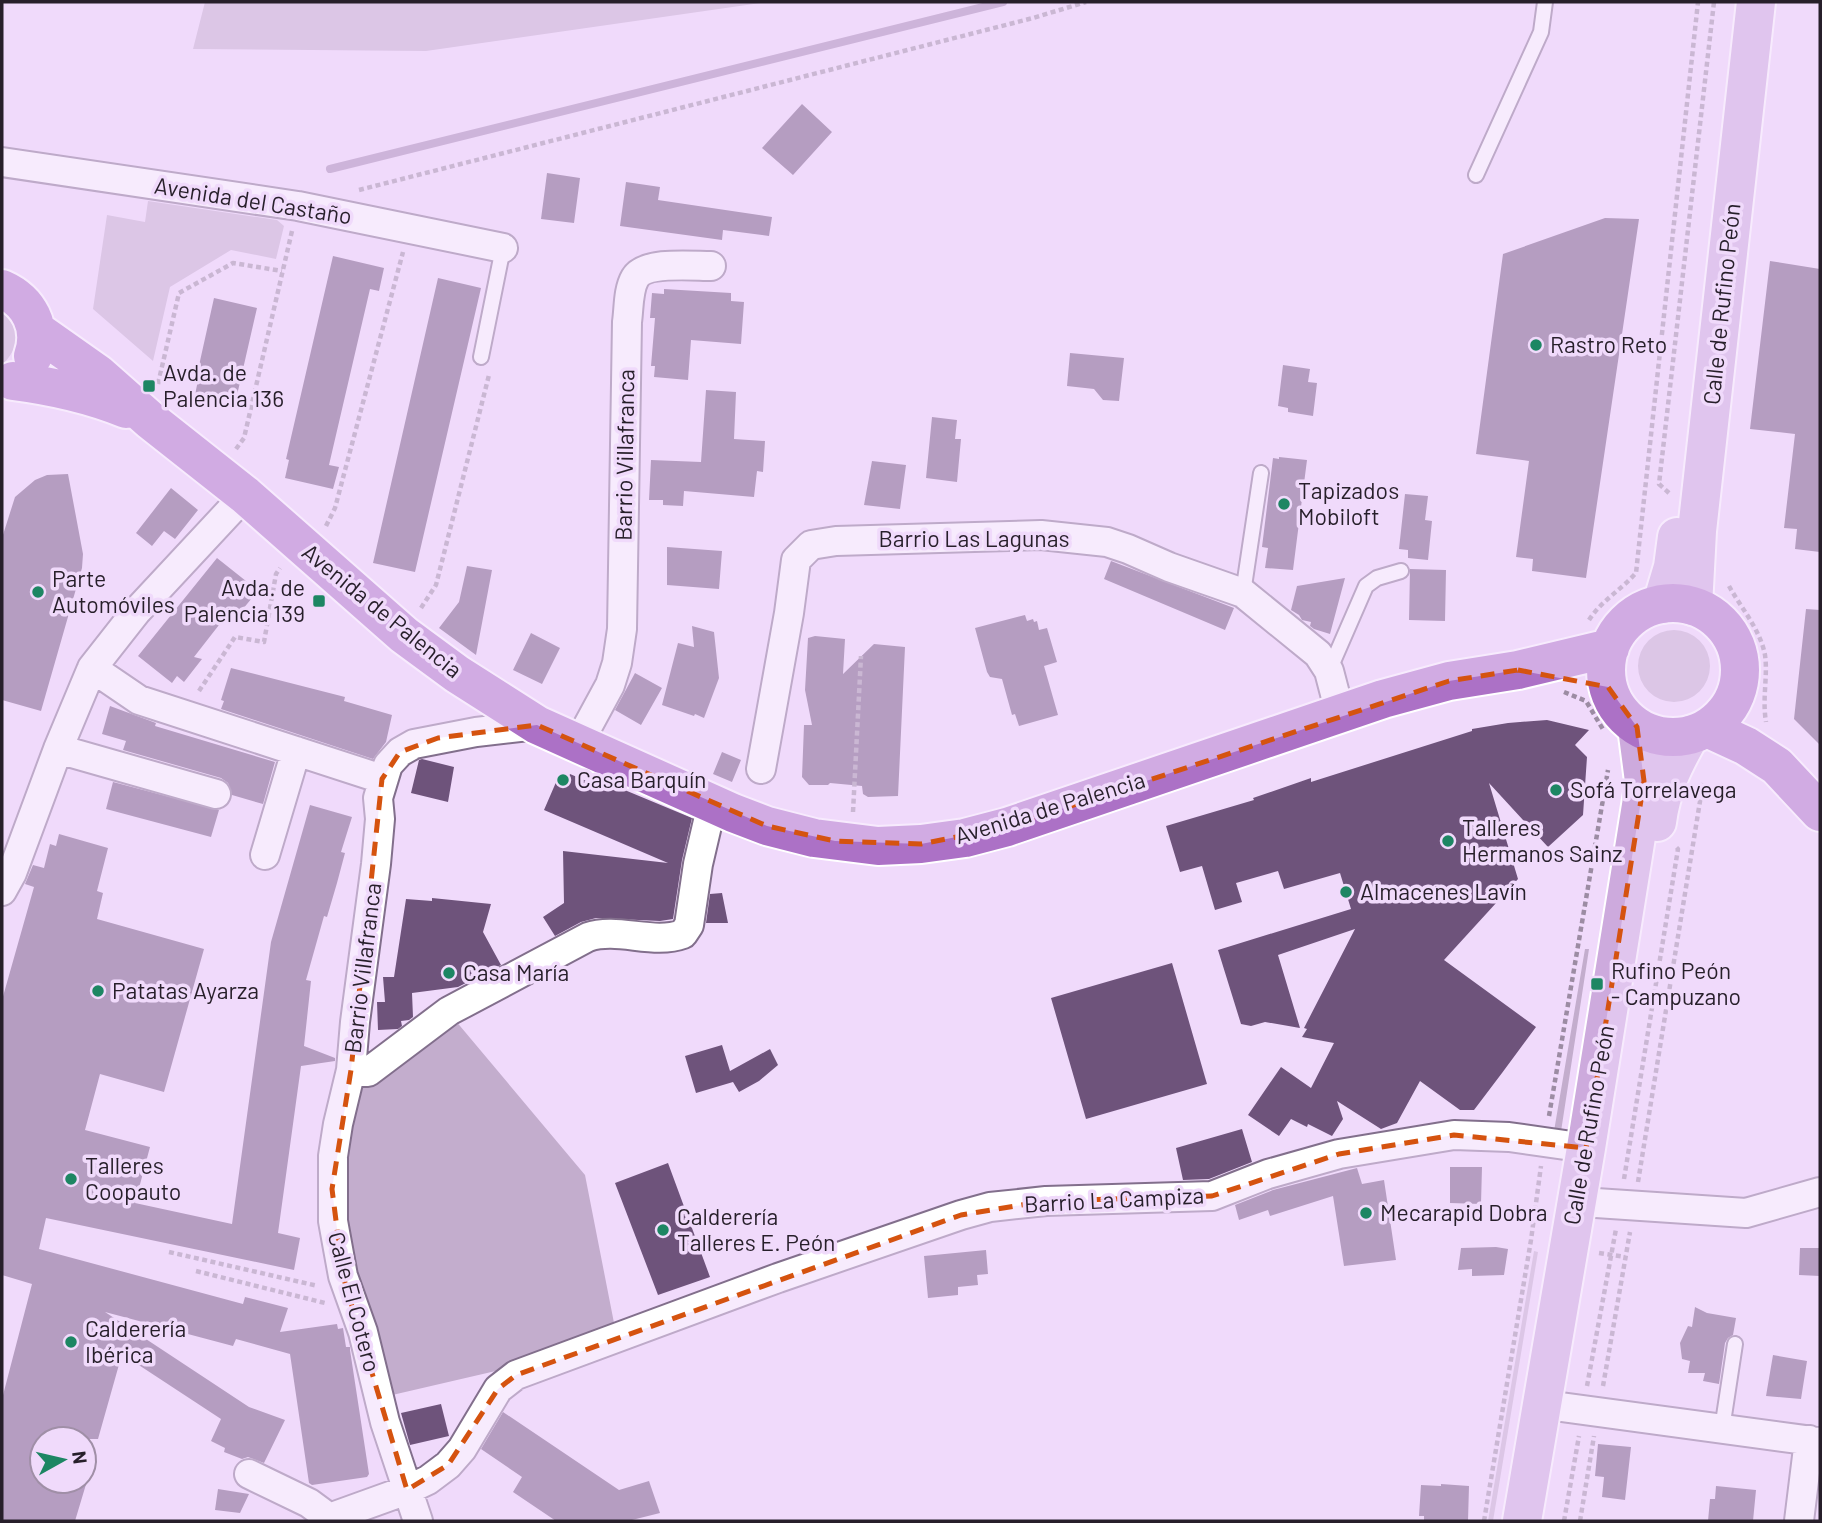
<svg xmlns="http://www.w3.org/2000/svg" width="1822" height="1523" viewBox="0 0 1822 1523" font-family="Barlow,sans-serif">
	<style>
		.green { fill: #c3adcd }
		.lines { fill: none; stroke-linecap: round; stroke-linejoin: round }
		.stream { stroke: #a386b1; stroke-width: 8 }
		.building { fill: #6e537b }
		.lane-casing { stroke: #826f8c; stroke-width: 18 }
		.street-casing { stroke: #826f8c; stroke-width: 32 }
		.primary-casing { stroke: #fff; stroke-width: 42 }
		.highway-casing { stroke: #fff; stroke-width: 42 }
		.path { stroke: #9c8ca3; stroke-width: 4.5; stroke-dasharray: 5 3.5; stroke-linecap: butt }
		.lane { stroke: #fff; stroke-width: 14 }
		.street { stroke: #fff; stroke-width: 28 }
		.primary { stroke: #cdaadd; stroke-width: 38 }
		.highway { stroke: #ac71c6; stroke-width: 38 }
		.marked { fill: none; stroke: #d5530f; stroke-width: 5; stroke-dasharray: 14 9; stroke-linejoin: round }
		.poi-dot { fill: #1d8663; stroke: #f0dafb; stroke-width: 2.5 }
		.labels { text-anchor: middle; stroke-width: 7; stroke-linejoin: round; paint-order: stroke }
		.street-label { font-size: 23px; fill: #271f2a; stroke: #f0dafb }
		.poi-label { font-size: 23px; fill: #271f2a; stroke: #f0dafb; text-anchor: start }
	</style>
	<rect width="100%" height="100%" fill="#f0dafb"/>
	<path class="green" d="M205 2H767L426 51 193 49Z
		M148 201 277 220 284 226 276 259 231 250 170 287 153 361 93 309 107 215 145 222Z
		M2 313C22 328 19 349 2 365Z
		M1638 666a36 36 0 1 1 72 0a36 36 0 1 1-72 0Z
		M1585 949H1589L1560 1138 1553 1137Z
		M455 1020 585 1175 615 1328 500 1370 388 1396 347 1253 344 1158 364 1083Z
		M1534 1251 1538 1252 1493 1521H1488Z"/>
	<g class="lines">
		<path class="stream" d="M330 169 1003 2"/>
	</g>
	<path class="building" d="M802 104 832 132 793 175 762 148Z
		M547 173 580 178 574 223 541 219Z
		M626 182 660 187 658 200 772 217 769 236 723 230 722 240 620 226Z
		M1605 218 1639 219 1586 578 1532 571 1533 559 1516 557 1529 461 1476 454 1503 254Z
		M333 256 384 268 379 291 370 289 329 465 339 467 333 489 285 478 289 460 286 459Z
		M1770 261 1820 269V552L1795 549 1797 529 1784 528 1795 434 1750 429Z
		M438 278 481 288 415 572 373 563Z
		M664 289 731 293V301L744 302 741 344 691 340 688 380 654 377 655 366H651L655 318H650L652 293 664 294Z
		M214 298 257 308 235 404 195 395 198 380 196 379Z
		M1070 353 1124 358 1119 401 1103 400 1094 389 1067 386Z
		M1283 365 1310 369 1308 382 1317 383 1313 416 1288 412V408L1278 406Z
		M706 390 736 392 734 439 765 441 763 472 757 471 754 497 684 491 683 506 663 505V500H649L651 460 701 462Z
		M932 417 957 420 955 439H961L957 482 926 478Z
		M1279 457 1307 460 1293 570 1265 568 1268 548 1262 547 1273 458 1279 459Z
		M872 461 906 465 900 509 864 505Z
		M68 474 83 554 82 568 41 711 2 700V538L15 497 35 480 47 475Z
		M171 488 198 510 175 539 164 531 152 546 136 533Z
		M1405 494 1428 496 1425 520 1432 521 1428 560 1408 558V550L1399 549Z
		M667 547 722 551 719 589 667 585Z
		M217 558 251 585 245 593 252 598 233 621 226 616 194 657 202 659 184 682 177 676 172 683 138 656Z
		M1111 561 1234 608 1225 630 1104 579Z
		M467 566 492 570 476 655 439 628 459 602Z
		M1410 569 1446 570 1445 621 1409 620Z
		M1345 578 1330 634 1314 629 1310 626 1311 622 1302 620 1299 615 1291 610 1297 586Z
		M1806 609 1820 610V745L1794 719Z
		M1025 615 1027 621 1033 619 1034 622 1037 621 1039 630 1047 628 1057 662 1044 666 1058 715 1019 726 1015 714 1012 715 1002 679 990 677 987 672 975 628Z
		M692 626 714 632 719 678 704 718 695 714 694 716 662 705 678 643 694 647Z
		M531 633 560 648 542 684 513 670Z
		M815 636 845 639 843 674 874 644 905 647 898 796 868 797 863 794 862 786 830 783 828 785H809L802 777 804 725H812L805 690 808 638Z
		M231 668 345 697 344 701 392 715 386 742 373 759 221 709 224 701 221 700Z
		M635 673 662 688 641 725 615 710Z
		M110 706 156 723 155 726 275 762 263 804 232 795 228 783 221 778 123 750 126 741 102 734Z
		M1547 720 1589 730 1575 745 1587 757 1583 815 1548 847 1489 783 1518 879 1444 960 1536 1027 1502 1073 1474 1110H1460L1420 1081 1397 1123 1381 1129 1337 1101 1343 1119 1332 1136 1308 1124 1307 1127 1291 1119 1279 1136 1248 1115 1281 1067 1311 1088 1334 1043 1302 1037 1307 1029 1304 1028 1355 929 1278 955 1300 1028 1265 1022 1251 1026 1241 1024 1218 950 1351 909 1340 873 1284 889 1278 871 1236 883 1242 902 1215 910 1202 866 1180 872 1166 826 1254 800 1253 798 1311 778V782L1472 731V729L1508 723Z
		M722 752 741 760 732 782 713 774Z
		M422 759 454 767 448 802 411 793 419 760Z
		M560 773 569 777 570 774 591 783V776L692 818 682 860 673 919 660 921 596 918 581 922 555 936 543 917 564 903 563 851 668 863 544 810Z
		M113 782 219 810 211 837 106 809Z
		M310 805 352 817 341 852 345 853 337 883 327 917 324 916 306 980 311 981 304 1046 335 1058V1061L301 1066 278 1233 300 1238 294 1270 46 1218 39 1249 243 1304 245 1297 288 1308 280 1332 337 1324 338 1329 343 1328 346 1347H350V1350L369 1474 367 1477 312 1485 309 1483 290 1354 236 1339 233 1346 105 1312 249 1407 285 1420 264 1463 248 1457 242 1459 224 1452 225 1448 211 1441 221 1419 122 1354 98 1439H42V1481H87L75 1521H2V1399L32 1284 2 1275V1000L34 887 25 884 33 865 44 868 50 844 56 846 59 834 108 848 97 891 103 893 97 919 204 949 164 1092 100 1074 85 1130 150 1147 135 1203 232 1224 271 942Z
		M722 893 728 923H706L710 894Z
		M432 898 491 904 483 932 501 965 458 987 412 993 413 1017 409 1020 401 1021 402 1026 398 1029 378 1030 377 1002H385L383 977H394L406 899 432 901Z
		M1172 963 1207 1084 1086 1119 1051 998Z
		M722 1045 730 1071 770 1049 778 1065 759 1081 739 1092 733 1082 696 1093 685 1056Z
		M1242 1129 1252 1162 1209 1179 1183 1180 1176 1148Z
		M668 1163 710 1277 658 1295 615 1183Z
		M1450 1167H1482L1481 1204 1450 1203Z
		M1357 1168 1362 1184 1384 1180 1396 1260 1344 1266 1333 1196 1270 1216 1268 1210 1239 1220 1235 1205 1273 1190Z
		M1496 1247 1508 1249 1504 1275 1472 1276V1269L1458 1270 1461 1248Z
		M1800 1248H1820V1276L1799 1275Z
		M986 1250 988 1274 977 1275 978 1285 958 1287V1295L928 1298 924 1256Z
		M1695 1307 1707 1313 1736 1318 1733 1335 1728 1338 1725 1343 1719 1384 1703 1381 1705 1373H1688L1690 1361 1682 1359 1680 1343 1688 1326 1692 1327Z
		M1773 1355 1807 1361 1801 1399 1766 1396Z
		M441 1404 449 1436 410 1445 401 1413Z
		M503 1412 619 1490 649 1481 660 1513 628 1521H556L513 1492 522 1477 481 1449Z
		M1598 1444 1631 1447 1625 1500 1602 1497 1604 1477 1595 1476Z
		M1441 1484 1469 1486 1468 1521H1424V1516H1419L1421 1485 1441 1486Z
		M1716 1486 1756 1490 1753 1521H1708L1710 1499H1715Z
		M218 1489 249 1494 240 1513 215 1510Z"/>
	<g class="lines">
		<g class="lane-casing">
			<path id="lane" d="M1476 175 1541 32 1545 2
				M481 357 503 248
				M1243 593 1261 473
				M1329 671 1366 586 1377 578 1401 571
				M1722 1429 1735 1344"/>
		</g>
		<g class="street-casing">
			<path id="street" d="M2 162 298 206 503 248
				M92 668 139 700 382 779
				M578 744 610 685 617 663 622 629 627 322C629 308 628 290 635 278 645 261 692 266 711 266
				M58 749 216 794
				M761 769 789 613 796 560 811 545 836 541 1041 535 1107 542 1128 549 1169 567 1243 593 1318 654 1329 671 1340 713
				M265 855 296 751
				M2 891 12 873 58 749 92 668 136 612 245 495
				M351 1070 368 1072 449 1011 588 937C618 927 653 945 683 934L689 925 698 864 712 804
				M1596 1203 1746 1213 1820 1192
				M1561 1407 1820 1442
				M249 1474 309 1503 328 1517
				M321 1521 407 1490 428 1480 448 1465 462 1449 498 1389 516 1375 778 1278 961 1215 990 1207 1046 1201 1212 1196 1268 1174 1339 1154 1454 1135 1509 1137 1586 1148
				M418 1521 385 1422 363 1332 343 1276 333 1221V1156L338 1124 351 1070 355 1022 376 864 380 819 378 798 388 765 400 752 414 744 476 732 537 725
				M1799 1521 1809 1440"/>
		</g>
		<g class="primary-casing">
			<path id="primary" d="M1662 604 1673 567 1677 537
				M1693 606 1697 531 1756 2
				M1657 822C1661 789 1674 763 1690 735
				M1522 1521 1586 1148 1643 793 1644 781 1637 727"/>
		</g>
		<g class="highway-casing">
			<path id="highway" d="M2 289C29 301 43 327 33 356
				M37 331 98 374 150 420 245 495 404 635 457 674 537 725 733 813 767 826 814 838 878 846 921 844 965 838 1007 827 1383 699 1449 681 1518 670 1610 648
				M13 381C52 386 89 394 126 409
				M1606 670a67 67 0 1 1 134 0a67 67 0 1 1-134 0Z
				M1707 728 1746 746 1777 766 1820 812"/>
		</g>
		<path class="path" d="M359 190 1033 18 1086 2
			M158 384 179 293 233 263 282 271
			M236 449 244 438 292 231
			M1669 493 1659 484 1714 2
			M326 526 335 508 403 252
			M1729 586C1741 608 1760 629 1765 655 1768 676 1762 698 1766 722
			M421 608 436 585 489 375
			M1589 620C1601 601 1621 590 1636 573L1698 2
			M199 691 235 637 264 642 276 574 280 568
			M1564 692 1586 701 1604 731
			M853 812 861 656
			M1549 1116 1608 770
			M1624 1179 1678 849 1676 847
			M1638 1182 1703 783
			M169 1252 318 1286
			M1599 1253 1625 1257
			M196 1271 325 1303
			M1587 1386 1616 1229
			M1603 1386 1630 1232
			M1484 1521 1531 1240 1541 1166
			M1564 1521 1579 1436
			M1580 1521 1594 1436"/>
		<use href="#lane" class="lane"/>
		<use href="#street" class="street"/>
		<use href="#primary" class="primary"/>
		<use href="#highway" class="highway"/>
	</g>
	<path d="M0 0H1822V1523H0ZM1518 670 1608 687 1637 727 1644 781 1586 1148 1454 1135 1339 1154 1212 1196 1046 1201 961 1215 516 1375 498 1389 448 1465 407 1490 343 1276 332 1189 351 1070 382 779 400 752 438 738 537 725 767 826 835 841 921 844 1007 827 1449 681Z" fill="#f0dafb" fill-opacity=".55" fill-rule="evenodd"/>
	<path class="marked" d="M1518 670 1608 687 1637 727 1644 781 1586 1148 1454 1135 1339 1154 1212 1196 1046 1201 961 1215 516 1375 498 1389 448 1465 407 1490 343 1276 332 1189 351 1070 382 779 400 752 438 738 537 725 767 826 835 841 921 844 1007 827 1449 681Z"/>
	<g class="poi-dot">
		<circle cx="1536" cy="345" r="7"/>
		<rect x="142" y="379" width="14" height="14" rx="3.5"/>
		<circle cx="1284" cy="504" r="7"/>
		<circle cx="38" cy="592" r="7"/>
		<rect x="312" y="594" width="14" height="14" rx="3.5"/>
		<circle cx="563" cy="780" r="7"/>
		<circle cx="1556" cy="790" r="7"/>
		<circle cx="1448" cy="841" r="7"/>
		<circle cx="1346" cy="892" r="7"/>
		<circle cx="449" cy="973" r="7"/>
		<rect x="1590" y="977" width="14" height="14" rx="3.5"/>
		<circle cx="98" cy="991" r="7"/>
		<circle cx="71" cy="1179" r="7"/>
		<circle cx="1366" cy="1213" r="7"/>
		<circle cx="663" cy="1230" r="7"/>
		<circle cx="71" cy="1342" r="7"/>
	</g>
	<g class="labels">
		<g class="street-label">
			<text transform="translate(253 201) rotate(9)" y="8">Avenida del Castaño</text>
			<text transform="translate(1722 304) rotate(-84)" y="8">Calle de Rufino Peón</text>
			<text transform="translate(625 455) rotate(-89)" y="8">Barrio Villafranca</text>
			<text x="974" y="547">Barrio Las Lagunas</text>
			<text transform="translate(382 611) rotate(39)" y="8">Avenida de Palencia</text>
			<text transform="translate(1050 808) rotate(-17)" y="8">Avenida de Palencia</text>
			<text transform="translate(363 968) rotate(-83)" y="8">Barrio Villafranca</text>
			<text transform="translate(1589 1125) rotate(-80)" y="8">Calle de Rufino Peón</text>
			<text transform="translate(1114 1200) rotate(-3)" y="8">Barrio La Campiza</text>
			<text transform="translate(354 1302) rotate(75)" y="8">Calle El Cotero</text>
		</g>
		<g class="poi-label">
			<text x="1550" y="353">Rastro Reto</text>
			<text x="163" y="381">Avda. de<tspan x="163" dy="26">Palencia 136</tspan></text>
			<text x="1298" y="499">Tapizados<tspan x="1298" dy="26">Mobiloft</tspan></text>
			<text x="52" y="587">Parte<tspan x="52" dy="26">Automóviles</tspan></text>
			<text x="305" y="596" text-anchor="end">Avda. de<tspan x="305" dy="26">Palencia 139</tspan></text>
			<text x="577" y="788">Casa Barquín</text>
			<text x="1570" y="798">Sofá Torrelavega</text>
			<text x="1462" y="836">Talleres<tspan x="1462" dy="26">Hermanos Sainz</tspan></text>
			<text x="1360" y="900">Almacenes Lavín</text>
			<text x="1611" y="979">Rufino Peón<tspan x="1611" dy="26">- Campuzano</tspan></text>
			<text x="463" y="981">Casa María</text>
			<text x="112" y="999">Patatas Ayarza</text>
			<text x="85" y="1174">Talleres<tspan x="85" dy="26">Coopauto</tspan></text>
			<text x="1380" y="1221">Mecarapid Dobra</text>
			<text x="677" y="1225">Calderería<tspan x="677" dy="26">Talleres E. Peón</tspan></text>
			<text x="85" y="1337">Calderería<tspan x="85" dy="26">Ibérica</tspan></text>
		</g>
	</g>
	<rect width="1822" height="1523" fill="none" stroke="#271f2a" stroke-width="7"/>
	<g transform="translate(63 1460) rotate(82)"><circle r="33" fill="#f0dafb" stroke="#a08fa7" stroke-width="2"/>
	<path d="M0-5L12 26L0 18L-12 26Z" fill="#1d8663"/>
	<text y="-10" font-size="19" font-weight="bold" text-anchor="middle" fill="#271f2a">N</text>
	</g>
</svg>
